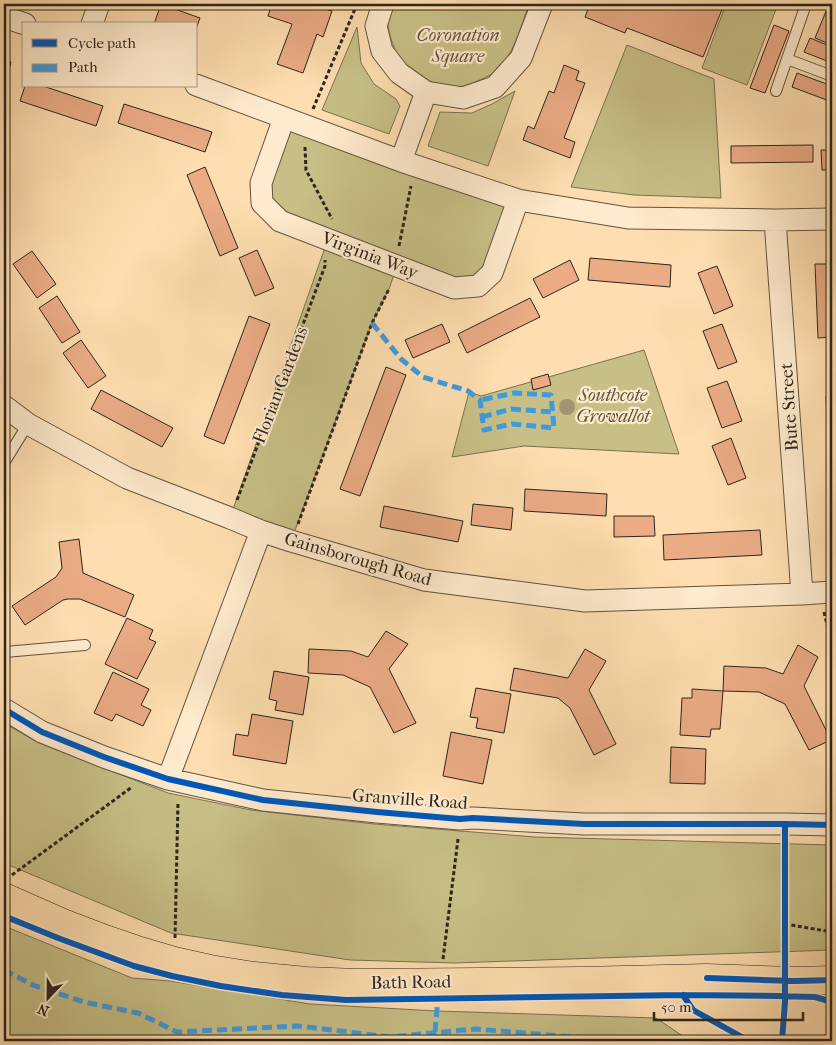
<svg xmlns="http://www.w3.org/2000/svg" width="836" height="1045" viewBox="0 0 836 1045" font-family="'IM FELL French Canon',serif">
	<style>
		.green { fill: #c7bf86; stroke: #7a7250 }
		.building { fill: #eaab85; stroke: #2d251b }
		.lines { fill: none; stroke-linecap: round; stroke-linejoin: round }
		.lane-casing { stroke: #615340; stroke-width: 12 }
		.street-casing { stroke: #615340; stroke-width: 23 }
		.primary-casing { stroke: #2d251b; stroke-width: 29 }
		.path { stroke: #2d251b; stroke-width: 3; stroke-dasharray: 4 2.5; stroke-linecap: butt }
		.lane { stroke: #feeacc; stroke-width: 10 }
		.street { stroke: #feeacc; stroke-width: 21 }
		.primary { stroke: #fedeb0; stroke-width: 28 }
		.quiet { stroke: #3d9cdf; stroke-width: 5; stroke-dasharray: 10 5; stroke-linecap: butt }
		.cycleway-casing { stroke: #feeacc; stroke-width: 9 }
		.cycleway { stroke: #0057b8; stroke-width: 6 }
		.tree { fill: #a49270 }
		.labels { text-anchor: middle; stroke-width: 4.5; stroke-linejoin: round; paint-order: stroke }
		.park-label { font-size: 18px; font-style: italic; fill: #5b533b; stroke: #feeacc }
		.street-label { font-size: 18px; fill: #2d251b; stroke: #feeacc }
	</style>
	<rect width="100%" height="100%" fill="#fedeb0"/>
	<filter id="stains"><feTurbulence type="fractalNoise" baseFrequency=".004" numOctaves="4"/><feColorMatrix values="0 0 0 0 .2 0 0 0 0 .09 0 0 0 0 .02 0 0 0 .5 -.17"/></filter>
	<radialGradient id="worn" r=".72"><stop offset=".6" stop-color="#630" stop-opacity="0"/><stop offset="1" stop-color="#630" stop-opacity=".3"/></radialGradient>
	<path class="green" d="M390 4H529C521 26 513 60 492 74 489 76 485 77 482 79 476 81 470 85 464 86 446 89 424 82 410 70 398 60 390 41 388 26 387 19 389 11 390 4Z
		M726 4H778L747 85 702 68Z
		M357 27 361 63 374 84 396 99 400 106 389 134 322 110Z
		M627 45 714 79 721 198 634 195 571 187Z
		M515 91 488 166 428 146 440 112 472 113 492 104Z
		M284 118 518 200 478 286 397 266 389 289 372 323 291 541 230 518 328 239 262 203Z
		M644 350 679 454 524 446 452 457 469 392 481 396Z
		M4 723 37 742 168 793 251 810 374 824 535 837 832 845V950L454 963 350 960 171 933 4 863Z
		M4 926 132 978 170 981 310 1004 437 1011 656 1018 690 1041H4Z"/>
	<path class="building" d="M161 4 200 18 196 29V24H154Z
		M272 4H311L332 11 323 37 317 34 303 73 277 64 292 24 268 16Z
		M590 4H714L723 7 703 57 627 28 625 33 585 17Z
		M829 4H832V45L815 38Z
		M774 25 789 31 765 93 750 88Z
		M810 38 832 47V63L804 52Z
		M4 60 11 62 5 83 4 82Z
		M564 65 579 71 576 80 585 83 564 138 575 142 570 158 523 140 528 126 534 129 549 91 554 93Z
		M797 73 832 86V102L792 87Z
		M25 86H43L103 106 96 126 20 101Z
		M124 104 212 132 205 152 118 123Z
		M813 145V162L731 163V146Z
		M821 150H832V170H822Z
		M205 167 238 248 220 256 187 175Z
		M4 230H9V253H4Z
		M257 250 274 288 255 296 239 258Z
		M32 251 56 284 37 298 13 264Z
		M590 258 671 265 670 287 588 280Z
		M570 260 579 280 543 298 533 279Z
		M815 264H832V337L818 338Z
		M717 266 733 306 714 314 698 273Z
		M57 296 80 332 62 343 39 308Z
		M530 298 540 317 467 353 458 334Z
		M249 316 270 324 224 444 204 436Z
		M442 324 450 342 413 358 405 340Z
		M722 324 737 362 718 369 703 331Z
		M81 340 106 376 88 388 63 353Z
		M386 367 406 375 360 496 340 489Z
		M548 374 551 385 533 390 531 379Z
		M727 381 742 421 722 428 707 388Z
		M101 390 173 428 162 447 91 409Z
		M826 396H832V435H828Z
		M731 438 746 478 728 485 712 446Z
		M827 444H832V487H831Z
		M525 489 607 494 606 516 524 511Z
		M473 504 513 508 511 530 471 525Z
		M384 506 463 521 458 542 380 527Z
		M614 516H654L655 536 614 537Z
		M760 530 762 555 664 560 663 535Z
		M79 539 83 573 134 595 125 617 80 599H68L63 600 25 625 12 606 56 577 62 568 59 542Z
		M127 618 153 630 149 639 156 642 137 679 105 664Z
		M386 631 408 644 389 669 416 723 394 733 370 687 343 675 308 673 309 649 351 651 368 657Z
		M798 645 818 657 804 686 831 740 809 750 785 704 759 692 723 691 724 666 766 668 783 674Z
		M585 649 606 661 589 690 616 744 594 755 570 708 558 698 510 690 514 668 568 678Z
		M274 671 309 677 303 715 275 710 277 701 269 699Z
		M113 672 149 689 141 705 151 710 143 726 116 714 112 721 94 713Z
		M476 688 511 694 504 733 476 728 478 718 470 717Z
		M692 689 723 691 720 729H711L710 737 680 735 682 698H692Z
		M252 714 293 721 286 764 233 755 236 734 248 736Z
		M451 732 492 740 483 784 443 776Z
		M671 747 706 749 705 784 670 783Z"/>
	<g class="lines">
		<g class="lane-casing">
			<path id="lane" d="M787 59 832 76
				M776 91 806 4
				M4 463 28 424
				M4 653 5 652 85 645"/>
		</g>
		<g class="street-casing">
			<path id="street" d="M383 4 376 26 382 51 399 73 426 92 463 98 495 87 521 58 542 4
				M4 17 25 24
				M92 24 99 4
				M196 85 401 161 518 200 628 218 775 220 832 219
				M284 118 261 183 262 203 280 221 454 288 478 286 492 273 518 200
				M401 161 426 92
				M775 220 802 594
				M4 406 28 424 127 478 230 518 261 531 291 541 424 580 585 601 802 594 832 592
				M4 709 42 732 104 757 168 779 263 800 377 812 460 819 473 818 584 824H785L832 825
				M168 779 261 531"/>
		</g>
		<g class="primary-casing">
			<path id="primary" d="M4 897 63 923 105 939 140 951 174 961 210 969 254 976 306 981 357 983 581 981 707 978 794 981 832 980"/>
		</g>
		<path class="path" d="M313 109 357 4
			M305 147 306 170 332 219
			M399 246 411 186
			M237 500 325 266V260
			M298 524 372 323 389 289
			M824 612 832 645
			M828 846 832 880
			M12 875 132 787
			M785 924 832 932
			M175 938 178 802
			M443 959 458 839
			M782 1041 785 1002"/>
		<use href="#lane" class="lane"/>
		<use href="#street" class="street"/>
		<use href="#primary" class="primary"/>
		<path class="quiet" d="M372 323 401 359 423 377 468 391 480 400 484 430 512 424 554 428 551 395 515 393 480 400
			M482 417 511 409 553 412
			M4 970 33 985 84 1002 138 1013 177 1032 298 1026 390 1037 475 1029 587 1038 599 1041
			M435 1032 438 998"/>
		<g class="cycleway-casing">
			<path id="cycleway" d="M4 709 42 732 104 757 168 779 263 800 377 812 460 819 473 818 584 824H785L832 825
				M4 916 58 938 134 966 172 976 221 986 282 995 346 1000 683 995 777 996 815 997 832 1002
				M707 978 794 981 832 980
				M683 995 693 1010 749 1041
				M782 1041 785 1002V824"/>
		</g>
		<use href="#cycleway" class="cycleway"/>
	</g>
	<circle class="tree" cx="567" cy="407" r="8"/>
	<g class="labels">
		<g class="park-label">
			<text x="458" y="41">Coronation<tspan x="458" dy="21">Square</tspan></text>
			<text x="613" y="401">Southcote<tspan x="613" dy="21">Growallot</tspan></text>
		</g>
		<g class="street-label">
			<text transform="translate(370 255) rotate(21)" y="6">Virginia Way</text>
			<text transform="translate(280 385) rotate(-69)" y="6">Florian Gardens</text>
			<text transform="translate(789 407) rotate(-94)" y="6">Bute Street</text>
			<text transform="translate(358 559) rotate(16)" y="6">Gainsborough Road</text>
			<text transform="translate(410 799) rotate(4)" y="6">Granville Road</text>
			<text transform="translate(411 982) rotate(-1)" y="6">Bath Road</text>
		</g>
	</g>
	<rect width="836" height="1045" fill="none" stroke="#fedeb0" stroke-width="20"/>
	<rect x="5" y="5" width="826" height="1035" fill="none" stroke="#2d251b" stroke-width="2.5"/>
	<rect x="10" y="10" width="816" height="1025" fill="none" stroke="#2d251b"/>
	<rect x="22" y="22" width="175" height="65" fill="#feeacc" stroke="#aa9b85"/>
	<rect x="32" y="39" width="25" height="8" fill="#0057b8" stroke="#aa9b85"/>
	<text x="68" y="48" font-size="15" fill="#2d251b">Cycle path</text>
	<rect x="32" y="64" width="25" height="8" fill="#3d9cdf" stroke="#aa9b85"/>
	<text x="68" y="72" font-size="15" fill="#2d251b">Path</text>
	<g transform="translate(48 998) rotate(202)" stroke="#feeacc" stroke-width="4" paint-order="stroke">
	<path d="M0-4L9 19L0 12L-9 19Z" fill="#2d251b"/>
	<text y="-8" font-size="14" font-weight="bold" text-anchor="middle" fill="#2d251b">N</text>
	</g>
	<path d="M654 1012v8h149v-8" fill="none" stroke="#2d251b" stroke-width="2.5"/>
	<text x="661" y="1012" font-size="15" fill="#2d251b" stroke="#feeacc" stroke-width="4" paint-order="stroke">50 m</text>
	<rect width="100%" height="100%" filter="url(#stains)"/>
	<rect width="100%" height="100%" fill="url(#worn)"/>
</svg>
